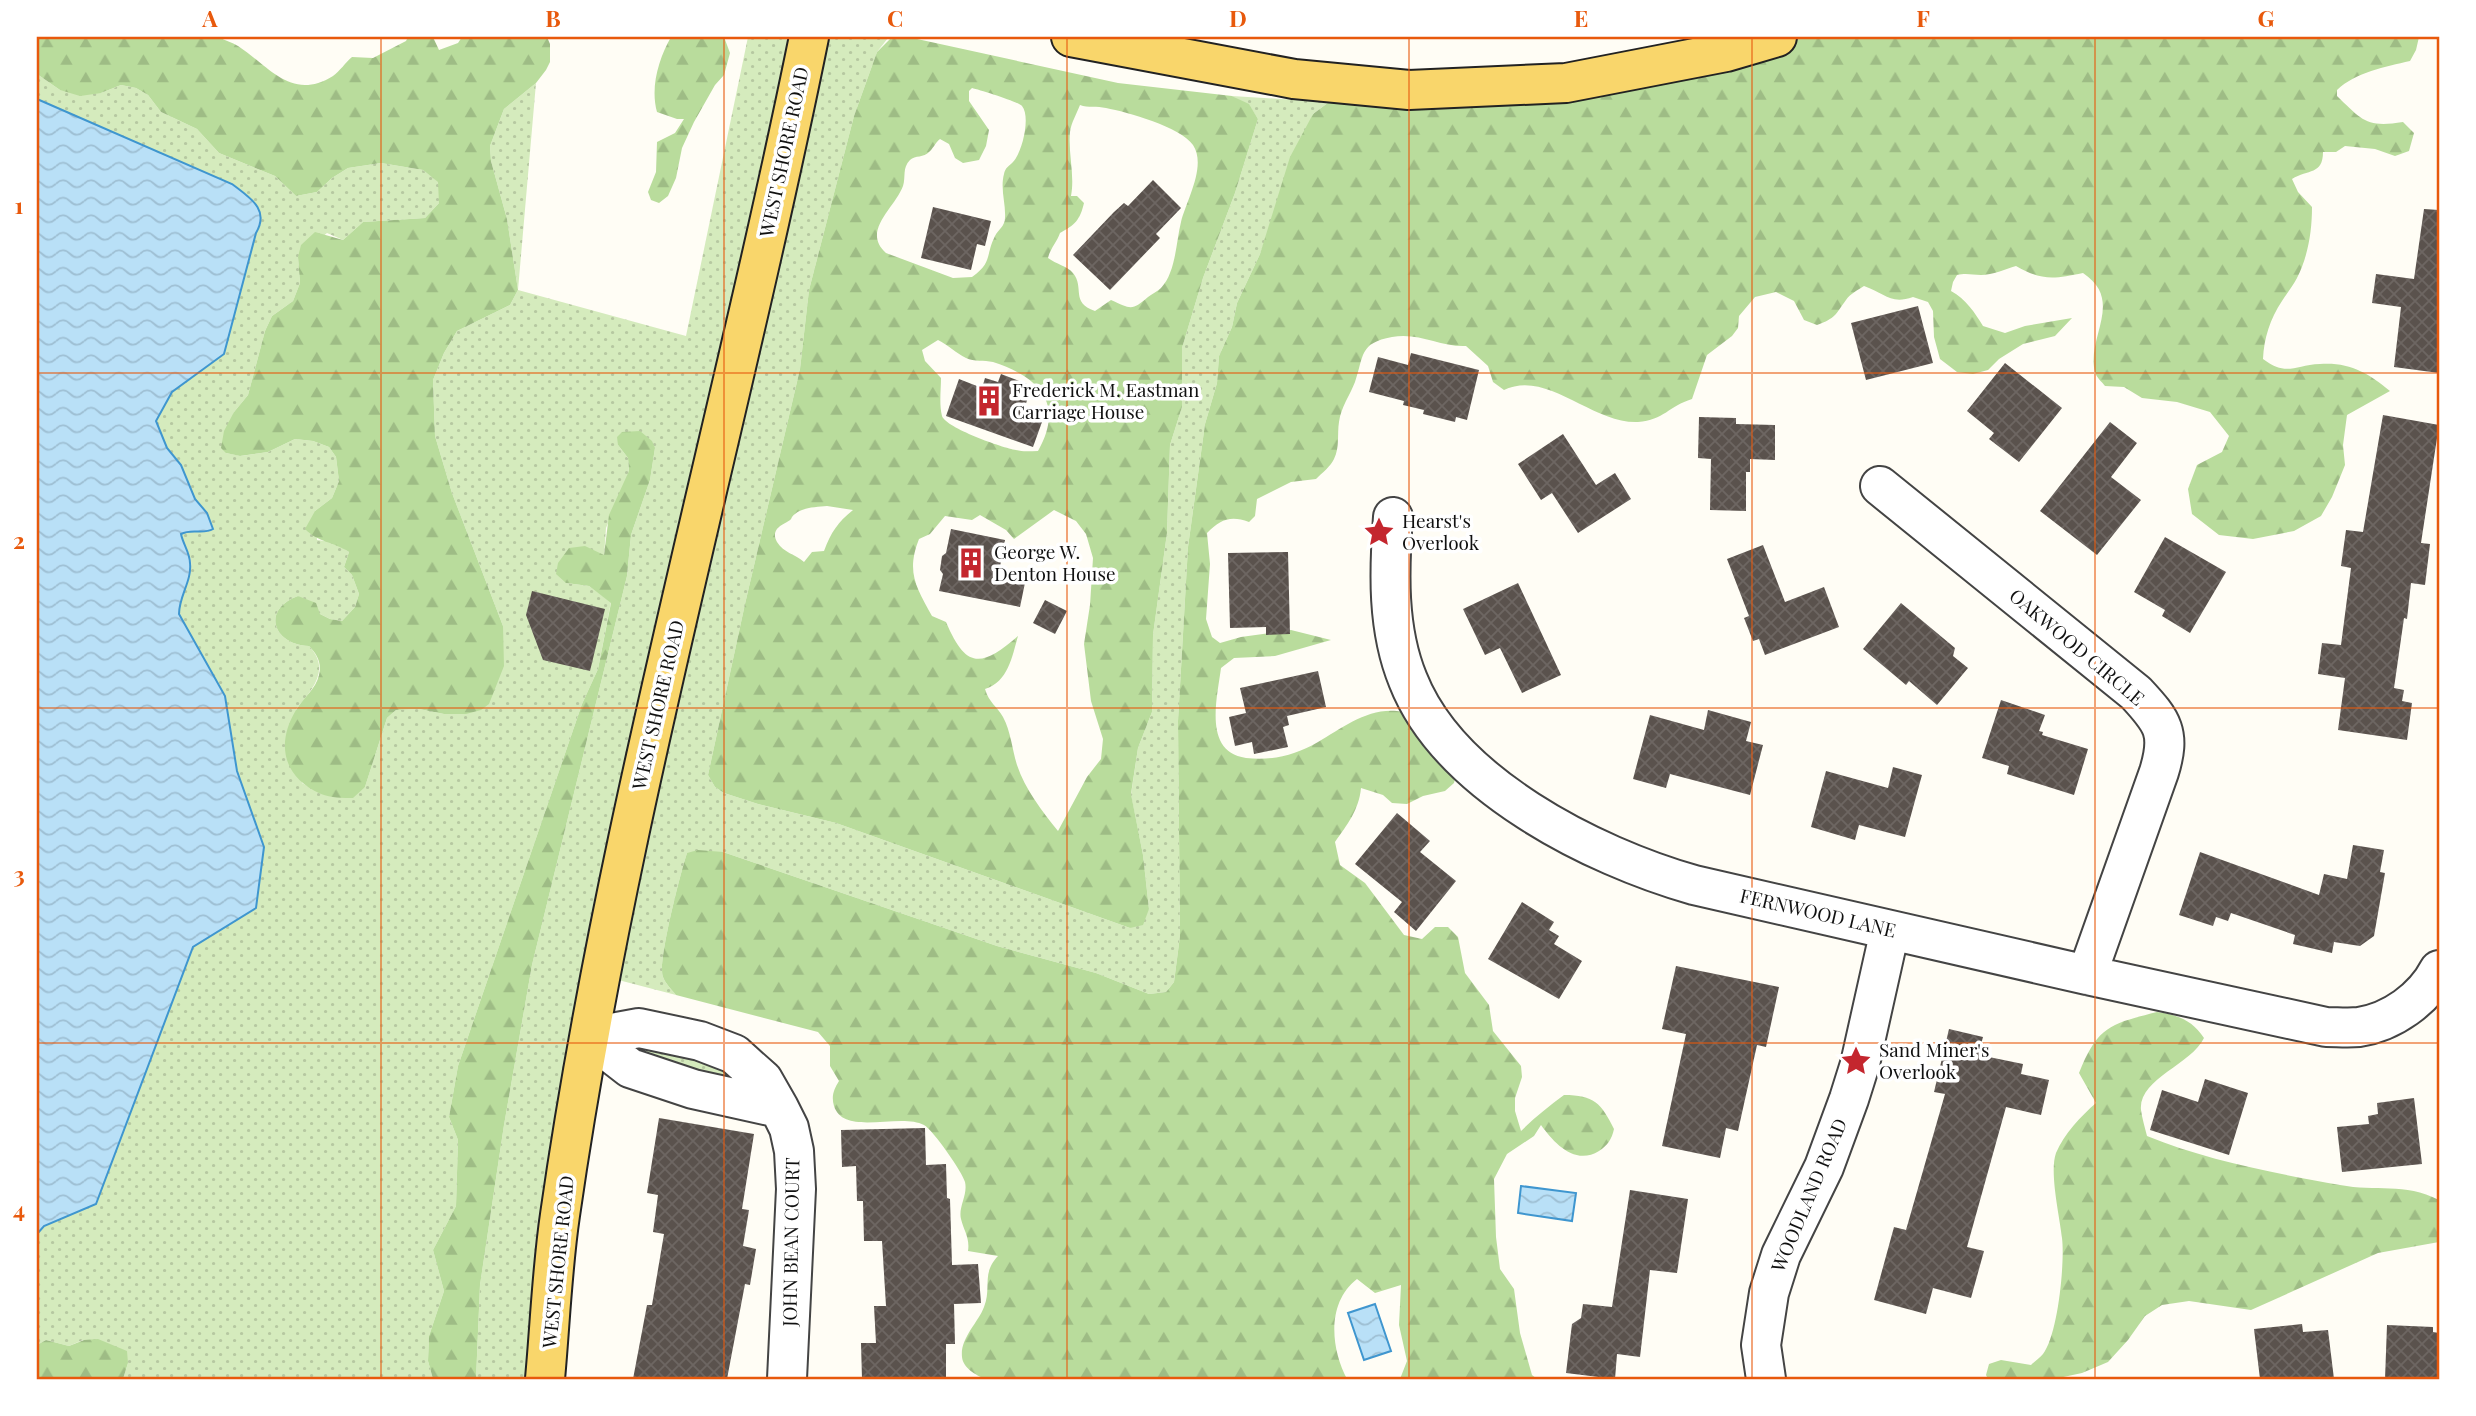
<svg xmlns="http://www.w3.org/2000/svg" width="2476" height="1416" viewBox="0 0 2476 1416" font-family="'Playfair Display',serif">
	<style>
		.grass { fill: url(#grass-dots) }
		.forest { fill: url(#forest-firs); fill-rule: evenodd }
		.water { fill: url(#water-waves); stroke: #3f96cf; stroke-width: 2 }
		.building { fill: url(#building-cross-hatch) }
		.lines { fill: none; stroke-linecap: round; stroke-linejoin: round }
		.minor-casing { stroke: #444; stroke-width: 42 }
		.major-casing { stroke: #222; stroke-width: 42 }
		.minor { stroke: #fff; stroke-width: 38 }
		.major { stroke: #f9d66b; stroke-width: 38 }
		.grid { fill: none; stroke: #e8590c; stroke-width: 2; stroke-opacity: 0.55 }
		.labels { text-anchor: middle; stroke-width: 7; stroke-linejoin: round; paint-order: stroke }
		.street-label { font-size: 19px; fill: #111; stroke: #fff }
		.poi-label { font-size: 19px; fill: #111; stroke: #fff; text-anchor: start }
		.neatline { fill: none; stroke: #e8590c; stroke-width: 2.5 }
		.grid-label { font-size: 23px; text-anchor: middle; font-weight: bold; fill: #e8590c }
	</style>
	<defs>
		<pattern id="grass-dots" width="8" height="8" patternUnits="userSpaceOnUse" patternTransform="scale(1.75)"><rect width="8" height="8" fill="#d5ebbd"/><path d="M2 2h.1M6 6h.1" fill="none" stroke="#b6c8a1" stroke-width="1.8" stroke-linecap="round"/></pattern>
		<pattern id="forest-firs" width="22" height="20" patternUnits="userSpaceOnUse" patternTransform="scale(1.75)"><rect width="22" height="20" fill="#b9dc9c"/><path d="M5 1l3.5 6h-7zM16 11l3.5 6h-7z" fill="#9ebc85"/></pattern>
		<pattern id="water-waves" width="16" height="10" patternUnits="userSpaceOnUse" patternTransform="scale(1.75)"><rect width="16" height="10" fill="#b9e0f7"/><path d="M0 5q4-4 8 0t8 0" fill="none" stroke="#9ebfd3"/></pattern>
		<pattern id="building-cross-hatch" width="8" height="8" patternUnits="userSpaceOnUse" patternTransform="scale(1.75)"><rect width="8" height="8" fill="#5a524d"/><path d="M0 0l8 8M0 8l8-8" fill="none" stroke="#6d6662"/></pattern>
	</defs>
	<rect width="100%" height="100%" fill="#fffdf5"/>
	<path class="grass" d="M748 37 888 38 877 52 854 116 809 290 800 369 745 604 708 775 715 787 724 793 758 804 836 823 1130 928 1149 909 1143 855 1131 795 1138 748 1152 712 1153 635 1167 533 1170 445 1182 407V348L1203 278 1235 193 1258 119 1249 105 1232 96 1329 102 1313 114 1260 254 1237 303 1232 327 1219 356 1217 383 1205 424 1188 547 1178 721 1180 936 1174 982 1166 992 1149 994 1096 973 997 946 723 852 687 853C681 871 657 964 663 977 665 983 672 990 676 995L603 976 545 1379H476L480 1285 504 1125 532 965 627 576 631 535 650 480 655 448 618 445 628 458 629 472 606 528 604 556 566 583 589 586 611 602 598 669 582 704 458 1066 449 1117 458 1140 456 1206 433 1250 444 1291 429 1336 428 1361 433 1379H123L128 1363 83 1340 69 1346 46 1340 37 1345V1234L44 1226 96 1204 193 947 256 908 264 847 237 771 225 696 179 614C179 596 193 579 191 561 189 552 183 543 181 534L192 530 208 532 207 513 195 499 181 465 167 448 156 421 261 223 37 99V74L60 90 101 93 121 85 136 88 148 95 161 112 197 129 219 153 275 176 296 196 317 192 332 178 348 168 381 163 423 170 439 182V203L425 218 363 222 343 240 327 233 298 257 300 283 293 301 272 316 265 331 248 395 234 412 226 453 241 456 268 452 295 439 313 441 329 447 336 457 339 481 332 498 315 511 317 540 334 542 349 552 344 567 352 575 359 594 355 607 342 621 330 619 320 614 298 596C260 610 274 645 309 646 331 669 313 689 296 709L302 783C332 800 333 797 365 787L387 718 396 710 419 709 444 714 503 626 452 493 435 436 433 380 444 353 457 331 510 305 518 290 507 219 491 161 490 146 504 109 536 83 518 290 686 336Z
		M656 1046C679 1051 718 1059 731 1080L650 1060 644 1050Z"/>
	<path class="forest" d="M37 37H219C225 41 232 42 238 46 269 66 291 102 333 76 340 71 345 63 352 57L373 58 406 41 408 37H433L439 50 458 43 462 37H547L550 44V62L546 70 536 83 504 109 490 146 491 161 507 219 518 290 510 305 457 331 444 353 433 380 435 436 452 493 503 626 504 666 489 704 481 710 466 714H444L419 709 396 710 387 718 365 787 353 798C343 798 331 798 321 794 284 778 275 745 296 710 303 698 316 689 319 675 322 663 317 654 309 646 274 645 260 610 298 596L316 603 320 614 330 619 342 621 355 607 359 594 352 575 344 567 349 552C332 541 319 543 305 529L315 511 332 498 339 481 336 457 329 447 313 441 295 439 268 452 240 456 226 453 221 448 224 431 234 412 248 395 265 331 272 316 293 301 300 283 298 257 301 245 315 232 343 240 363 222 425 218 439 203 438 182 423 170 381 163 348 168 332 178 317 192 296 196 275 176 219 153 197 129 161 112 148 95 136 88 121 85 101 93 80 96 60 90 37 74Z
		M671 37H724L730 53 724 75 715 85 694 122 682 148 676 178 668 196 659 203 651 200 648 192 656 172 657 142 675 133 684 119H677L657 112C650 87 659 58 671 37Z
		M892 37H908L1118 83 1232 96 1249 104 1258 119 1235 193 1203 278 1182 348V407L1170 445 1167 533 1153 635 1152 712 1138 748 1131 794 1143 855 1149 909 1143 925 1130 928 836 823 758 804 724 793 715 787 708 775 745 604 800 369 809 290 854 116 877 52ZM972 88C980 90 1019 102 1022 106 1031 117 1022 153 1013 162 1009 166 1005 168 1004 174 1000 189 1006 204 1005 218 1005 226 998 230 995 236 985 256 993 262 972 277L953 278 886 253C861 231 895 208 903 186 906 177 902 168 910 160 915 155 924 158 929 152 933 149 935 143 940 139L949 144 955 158 963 163 979 160 986 146 989 130 969 101V91ZM1080 105C1088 108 1097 106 1106 108 1127 112 1181 127 1193 145 1207 166 1186 201 1181 222 1176 242 1176 272 1161 288 1158 291 1152 294 1148 297 1132 311 1131 309 1111 300L1095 311C1070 302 1085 288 1073 273 1067 266 1056 264 1048 258 1050 249 1057 242 1060 233 1075 225 1080 220 1084 203L1077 196H1071C1075 175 1068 154 1070 132 1071 123 1077 113 1080 105ZM938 340C948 345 956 353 966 358 974 362 984 360 993 362 1039 377 1065 403 1038 451 1030 451 1023 452 1016 450 1003 448 946 428 942 416 939 404 941 390 941 378L925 361 922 350ZM827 506 853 510C838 522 831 532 824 551L812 552 804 562C795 554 784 553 777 542 771 531 779 526 787 522 794 518 789 519 795 514 803 507 817 507 827 506ZM1054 510 1076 521 1086 534 1093 558 1090 605 1084 644 1091 701 1103 739 1101 759 1087 777 1058 831C1042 811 1025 789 1017 765 1012 749 1011 732 1003 717 997 706 989 703 985 689 1008 682 1012 657 1018 636 981 668 966 669 946 622L932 616C916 587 906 572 919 539L930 534 945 516 972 520 980 515 1006 530 1014 539Z
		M1796 37H2419L2416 50 2410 61C2385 67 2356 72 2337 90V96C2362 120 2366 128 2403 122L2414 133 2409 151 2395 156 2375 149 2345 146 2336 152H2323C2323 175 2308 169 2292 179L2298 192 2312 207C2312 232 2308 256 2297 278 2293 286 2287 293 2282 301 2270 319 2264 338 2263 359 2287 377 2294 365 2320 364 2350 362 2368 373 2390 391L2347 415 2343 445 2345 465 2332 497 2321 516 2294 531 2253 539 2219 535 2192 514 2188 489 2197 465 2222 452 2229 436 2210 412 2177 402 2142 398 2124 387 2105 386C2102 382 2096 377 2095 372 2086 337 2125 301 2083 273 2054 279 2042 281 2016 266 2005 269 1993 275 1981 275 1972 275 1967 273 1957 275L1953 282 1951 291C1966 299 1975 313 1983 326L2005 333 2025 326 2072 318 2055 336 2023 344 1999 359 1988 370 1973 374 1957 372 1940 359 1934 337 1933 311 1928 302 1913 297C1890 305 1885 293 1864 286 1858 290 1850 294 1846 300 1835 315 1836 318 1817 325L1804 320 1794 301 1776 292 1755 297 1739 316 1738 328 1732 336 1707 355 1692 399C1669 406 1664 420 1638 422 1592 424 1547 369 1504 390L1493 382 1488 366 1466 346C1440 347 1419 332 1392 337 1359 343 1364 356 1355 382 1350 395 1341 407 1339 422 1337 434 1340 447 1334 459 1331 466 1322 473 1316 479L1291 482 1257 499 1255 516 1249 522C1230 515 1220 520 1207 533L1210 564 1206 619 1212 637 1220 643 1241 637 1291 630 1331 640 1275 656 1234 658 1221 668C1217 699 1203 752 1246 758 1272 761 1296 755 1318 742 1342 728 1367 708 1397 711 1422 714 1444 752 1457 770L1454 783 1445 791 1423 796 1407 804 1392 803 1383 795 1361 788C1359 810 1347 825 1335 842L1340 865 1365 883 1404 935 1422 939 1435 927H1448L1458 937 1465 973 1489 1005 1493 1031 1521 1066 1522 1077 1515 1098V1111L1521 1131C1534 1118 1549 1106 1564 1095 1594 1095 1601 1103 1614 1129 1612 1139 1607 1146 1599 1151 1575 1166 1554 1143 1541 1125L1534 1136 1507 1154 1494 1179 1496 1237 1500 1269 1514 1289 1520 1333 1532 1375 1537 1379H1400L1407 1361 1399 1325 1401 1285 1375 1293 1357 1279C1326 1303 1331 1349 1347 1379H985C976 1375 963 1368 962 1357 960 1338 978 1323 984 1307 992 1287 981 1274 998 1256L968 1251C970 1238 964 1231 961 1219 958 1207 968 1195 965 1182 963 1173 933 1130 924 1125 900 1112 844 1137 834 1106 831 1096 834 1089 839 1081L830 1066V1046L818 1032 676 995C672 990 665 983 663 977 657 964 681 871 687 853L698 850 723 852 997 946 1096 973 1149 994 1166 992 1174 982 1180 936 1178 721 1188 547 1205 424 1217 383 1219 356 1232 327 1237 303 1260 254 1290 157 1313 114 1329 102 1404 98 1749 51Z
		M640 431 652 441 655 448 650 480 631 535 627 576 532 965 504 1125 480 1285 476 1379H433L428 1361 429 1336 444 1291 433 1250 456 1206 458 1140 449 1117 458 1066 582 704 598 669 611 603 589 586 566 583 556 574 558 563 569 548 585 546 604 555 609 515 629 471 628 458 618 445 617 437 622 432Z
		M2157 1012C2178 1015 2192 1020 2204 1038 2191 1065 2138 1079 2141 1110 2142 1118 2145 1128 2147 1136 2205 1160 2278 1174 2340 1185 2376 1192 2404 1182 2439 1200V1242L2378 1253 2251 1310 2189 1301 2162 1305 2145 1316 2128 1340 2108 1362 2082 1373 2054 1379H1988L1986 1375 1989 1364 2001 1360 2031 1365C2035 1361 2040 1358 2043 1354 2058 1335 2065 1262 2062 1238 2060 1218 2049 1172 2056 1153 2064 1134 2081 1116 2096 1103L2079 1073C2098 1026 2110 1024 2157 1012Z
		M98 1339 127 1351 128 1363 123 1379H37V1345L46 1340 69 1346 84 1340Z"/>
	<path class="water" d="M37 99 232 184C250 198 270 209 256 233L224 354 172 392 156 421 167 448 181 465 195 499 207 513 213 529C203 535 192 528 181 534 183 544 190 553 190 563 192 581 179 596 179 614L225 696 237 771 264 847 256 908 193 947 96 1204 44 1226 37 1234Z
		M1521 1186 1576 1193 1572 1221 1518 1213Z
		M1375 1304 1391 1351 1364 1360 1348 1313Z"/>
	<path class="building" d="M1153 180 1181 208 1156 234 1160 238 1110 290 1073 255 1114 212 1124 203 1128 206Z
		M933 207 991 221 985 246 977 244 971 270 921 258Z
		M2424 209 2439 210V373L2394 367 2401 307 2372 303 2376 274 2414 279Z
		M1918 306 1933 363 1866 380 1851 323Z
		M1411 353 1479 370 1467 420 1456 417 1455 422 1423 414 1424 410 1403 405 1404 401 1369 392 1378 357 1408 365Z
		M2005 363 2062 408 2019 462 1989 439 1994 433 1967 411Z
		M1001 374 1032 386 1022 415 1042 422 1033 447 946 416 959 379 982 388 985 378 998 382Z
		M2383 415 2439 425 2421 543 2430 544 2425 585 2411 583 2407 619 2404 618 2394 688 2404 690 2402 701 2412 703 2407 740 2338 730 2345 678 2318 674 2322 643 2341 645 2351 568 2341 566 2346 530 2363 532Z
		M1699 417 1736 418V424L1775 425V460L1750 459V472H1746V511L1710 510 1711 459 1698 458Z
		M2110 422 2137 443 2111 477 2141 500 2097 555 2040 511Z
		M1563 434 1596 485 1615 473 1631 499 1578 533 1552 493 1541 500 1518 464Z
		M951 529 1005 540 999 572 1026 578 1020 607 939 591 943 574 940 570 942 556 946 553Z
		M2165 537 2226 572 2190 633 2162 616 2165 610 2134 592Z
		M1763 545 1785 602 1824 587 1839 627 1765 655 1759 639 1753 641 1744 618 1749 616 1727 559Z
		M1288 552 1290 634 1266 635V627L1230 628 1228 553Z
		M1518 583 1561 675 1522 693 1500 648 1485 655 1463 609Z
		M532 591 605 609 590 671 543 660 526 615Z
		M1045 600 1067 611 1055 634 1033 623Z
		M1901 603 1955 648 1953 656 1968 668 1937 705 1909 681 1906 685 1863 649Z
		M1318 671 1326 707 1287 716 1289 725 1283 727 1288 747 1254 754 1252 742 1235 746 1229 717 1246 713 1240 688Z
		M2001 700 2045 715 2039 731 2043 732 2042 735 2088 749 2074 795 2007 774 2009 766 1982 758Z
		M1708 710 1751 722 1746 741 1763 745 1750 795 1670 774 1666 788 1633 779 1650 715 1704 730Z
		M1893 767 1922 775 1905 837 1859 825 1855 840 1811 827 1826 771 1888 788Z
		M1397 813 1430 841 1420 852 1456 881 1416 931 1394 912 1402 902 1355 864Z
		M2353 845 2384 850 2380 872 2385 873 2374 936 2360 946 2334 942 2332 953 2293 944 2295 935 2231 913 2228 921 2216 917 2213 926 2179 915 2200 852 2319 895 2324 874 2347 879Z
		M1522 902 1554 922 1549 930 1559 936 1554 944 1582 961 1559 999 1488 959Z
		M1676 966 1779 987 1766 1047 1757 1045 1738 1131 1726 1128 1720 1158 1662 1146 1686 1034 1662 1029Z
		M1949 1029 1983 1037 1980 1048 1991 1050 1989 1057 2023 1064 2021 1074 2049 1080 2041 1115 2006 1107 1967 1247 1984 1251 1971 1298 1933 1288 1926 1314 1874 1300 1894 1227 1906 1230 1945 1094 1934 1092Z
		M2205 1079 2248 1093 2229 1155 2150 1130 2162 1090 2198 1102Z
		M2414 1098 2422 1164 2342 1172 2337 1127 2369 1124 2368 1116 2378 1114 2377 1103Z
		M659 1118 754 1134 742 1209 749 1210 743 1246 756 1249 750 1285 745 1284 727 1379H633L647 1305H652L664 1234 653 1232 658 1195 647 1193Z
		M925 1128 926 1165 946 1164 947 1198 950 1199 952 1265 978 1264 981 1303 954 1304 955 1344H946V1379H862L861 1343H876L874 1306H886L882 1241H864L863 1201H857L856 1166 842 1167 841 1130Z
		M1630 1190 1688 1199 1677 1273 1650 1270 1640 1357 1617 1354 1615 1379 1566 1373 1572 1324 1581 1318 1583 1304 1612 1307Z
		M2302 1324 2303 1332 2328 1330 2334 1379H2260L2254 1329Z
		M2387 1325 2433 1327V1332L2439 1333V1379H2385Z"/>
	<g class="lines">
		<g class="minor-casing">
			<path id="minor" d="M1880 486 2136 693C2163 722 2171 733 2159 772L2087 975
				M1393 517C1389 571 1387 629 1408 680 1449 784 1592 856 1694 885L2087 975 2326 1027C2337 1027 2348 1028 2359 1027 2392 1022 2424 999 2439 970
				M590 1037 639 1028 700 1041 734 1054 763 1080 779 1108 789 1128 794 1151 796 1189 787 1379
				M590 1037 630 1068 693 1089 779 1108
				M1766 1379 1761 1345 1769 1293 1781 1255 1824 1167 1849 1099 1860 1064 1890 930"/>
		</g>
		<g class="major-casing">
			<path id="major" d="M1071 37 1294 79 1409 90 1566 83 1726 52 1777 37
				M545 1379C550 1325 552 1269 560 1215 617 817 729 430 809 37"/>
		</g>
		<use href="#minor" class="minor"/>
		<use href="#major" class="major"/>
	</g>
	<path class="grid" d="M381 37V1379M724 37V1379M1067 37V1379M1409 37V1379M1752 37V1379M2095 37V1379M37 373H2439M37 708H2439M37 1043H2439"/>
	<defs>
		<g id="building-bare" transform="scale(2.415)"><path d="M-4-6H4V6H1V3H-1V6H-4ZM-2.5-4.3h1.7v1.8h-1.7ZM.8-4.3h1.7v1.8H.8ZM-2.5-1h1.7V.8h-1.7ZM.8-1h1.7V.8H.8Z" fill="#c4262e" stroke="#fff" stroke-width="2.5" paint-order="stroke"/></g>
		<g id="sight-bare" transform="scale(2.415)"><path d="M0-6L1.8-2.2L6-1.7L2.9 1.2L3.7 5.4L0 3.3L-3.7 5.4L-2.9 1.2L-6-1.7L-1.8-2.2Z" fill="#c4262e" stroke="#fff" stroke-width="2.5" paint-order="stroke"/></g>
	</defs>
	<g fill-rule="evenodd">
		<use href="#building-bare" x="989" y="401"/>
		<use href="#sight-bare" x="1379" y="532"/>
		<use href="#building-bare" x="971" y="563"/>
		<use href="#sight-bare" x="1856" y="1061"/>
	</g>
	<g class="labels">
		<g class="street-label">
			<text transform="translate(784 152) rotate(-78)" y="7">WEST SHORE ROAD</text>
			<text transform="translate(2077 647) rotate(40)" y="7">OAKWOOD CIRCLE</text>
			<text transform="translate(658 705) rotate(-77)" y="7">WEST SHORE ROAD</text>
			<text transform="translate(1818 913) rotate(13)" y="7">FERNWOOD LANE</text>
			<text transform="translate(1809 1195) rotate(-67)" y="7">WOODLAND ROAD</text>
			<text transform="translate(791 1242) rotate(-89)" y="7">JOHN BEAN COURT</text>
			<text transform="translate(558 1262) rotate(-84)" y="7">WEST SHORE ROAD</text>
		</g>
		<g class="poi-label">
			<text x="1012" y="397">Frederick M. Eastman<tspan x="1012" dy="22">Carriage House</tspan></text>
			<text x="1402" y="528">Hearst's<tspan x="1402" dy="22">Overlook</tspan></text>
			<text x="994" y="559">George W.<tspan x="994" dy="22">Denton House</tspan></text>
			<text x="1879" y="1057">Sand Miner's<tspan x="1879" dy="22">Overlook</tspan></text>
		</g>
	</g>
	<rect width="2476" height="1416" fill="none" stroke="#ffffff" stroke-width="77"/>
	<rect x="38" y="38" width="2400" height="1340" class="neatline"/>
	<g class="grid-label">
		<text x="210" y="27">A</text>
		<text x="553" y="27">B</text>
		<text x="895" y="27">C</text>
		<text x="1238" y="27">D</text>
		<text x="1581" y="27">E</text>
		<text x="1923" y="27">F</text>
		<text x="2266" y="27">G</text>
		<text x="19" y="214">1</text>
		<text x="19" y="549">2</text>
		<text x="19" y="883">3</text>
		<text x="19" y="1218">4</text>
	</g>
</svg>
